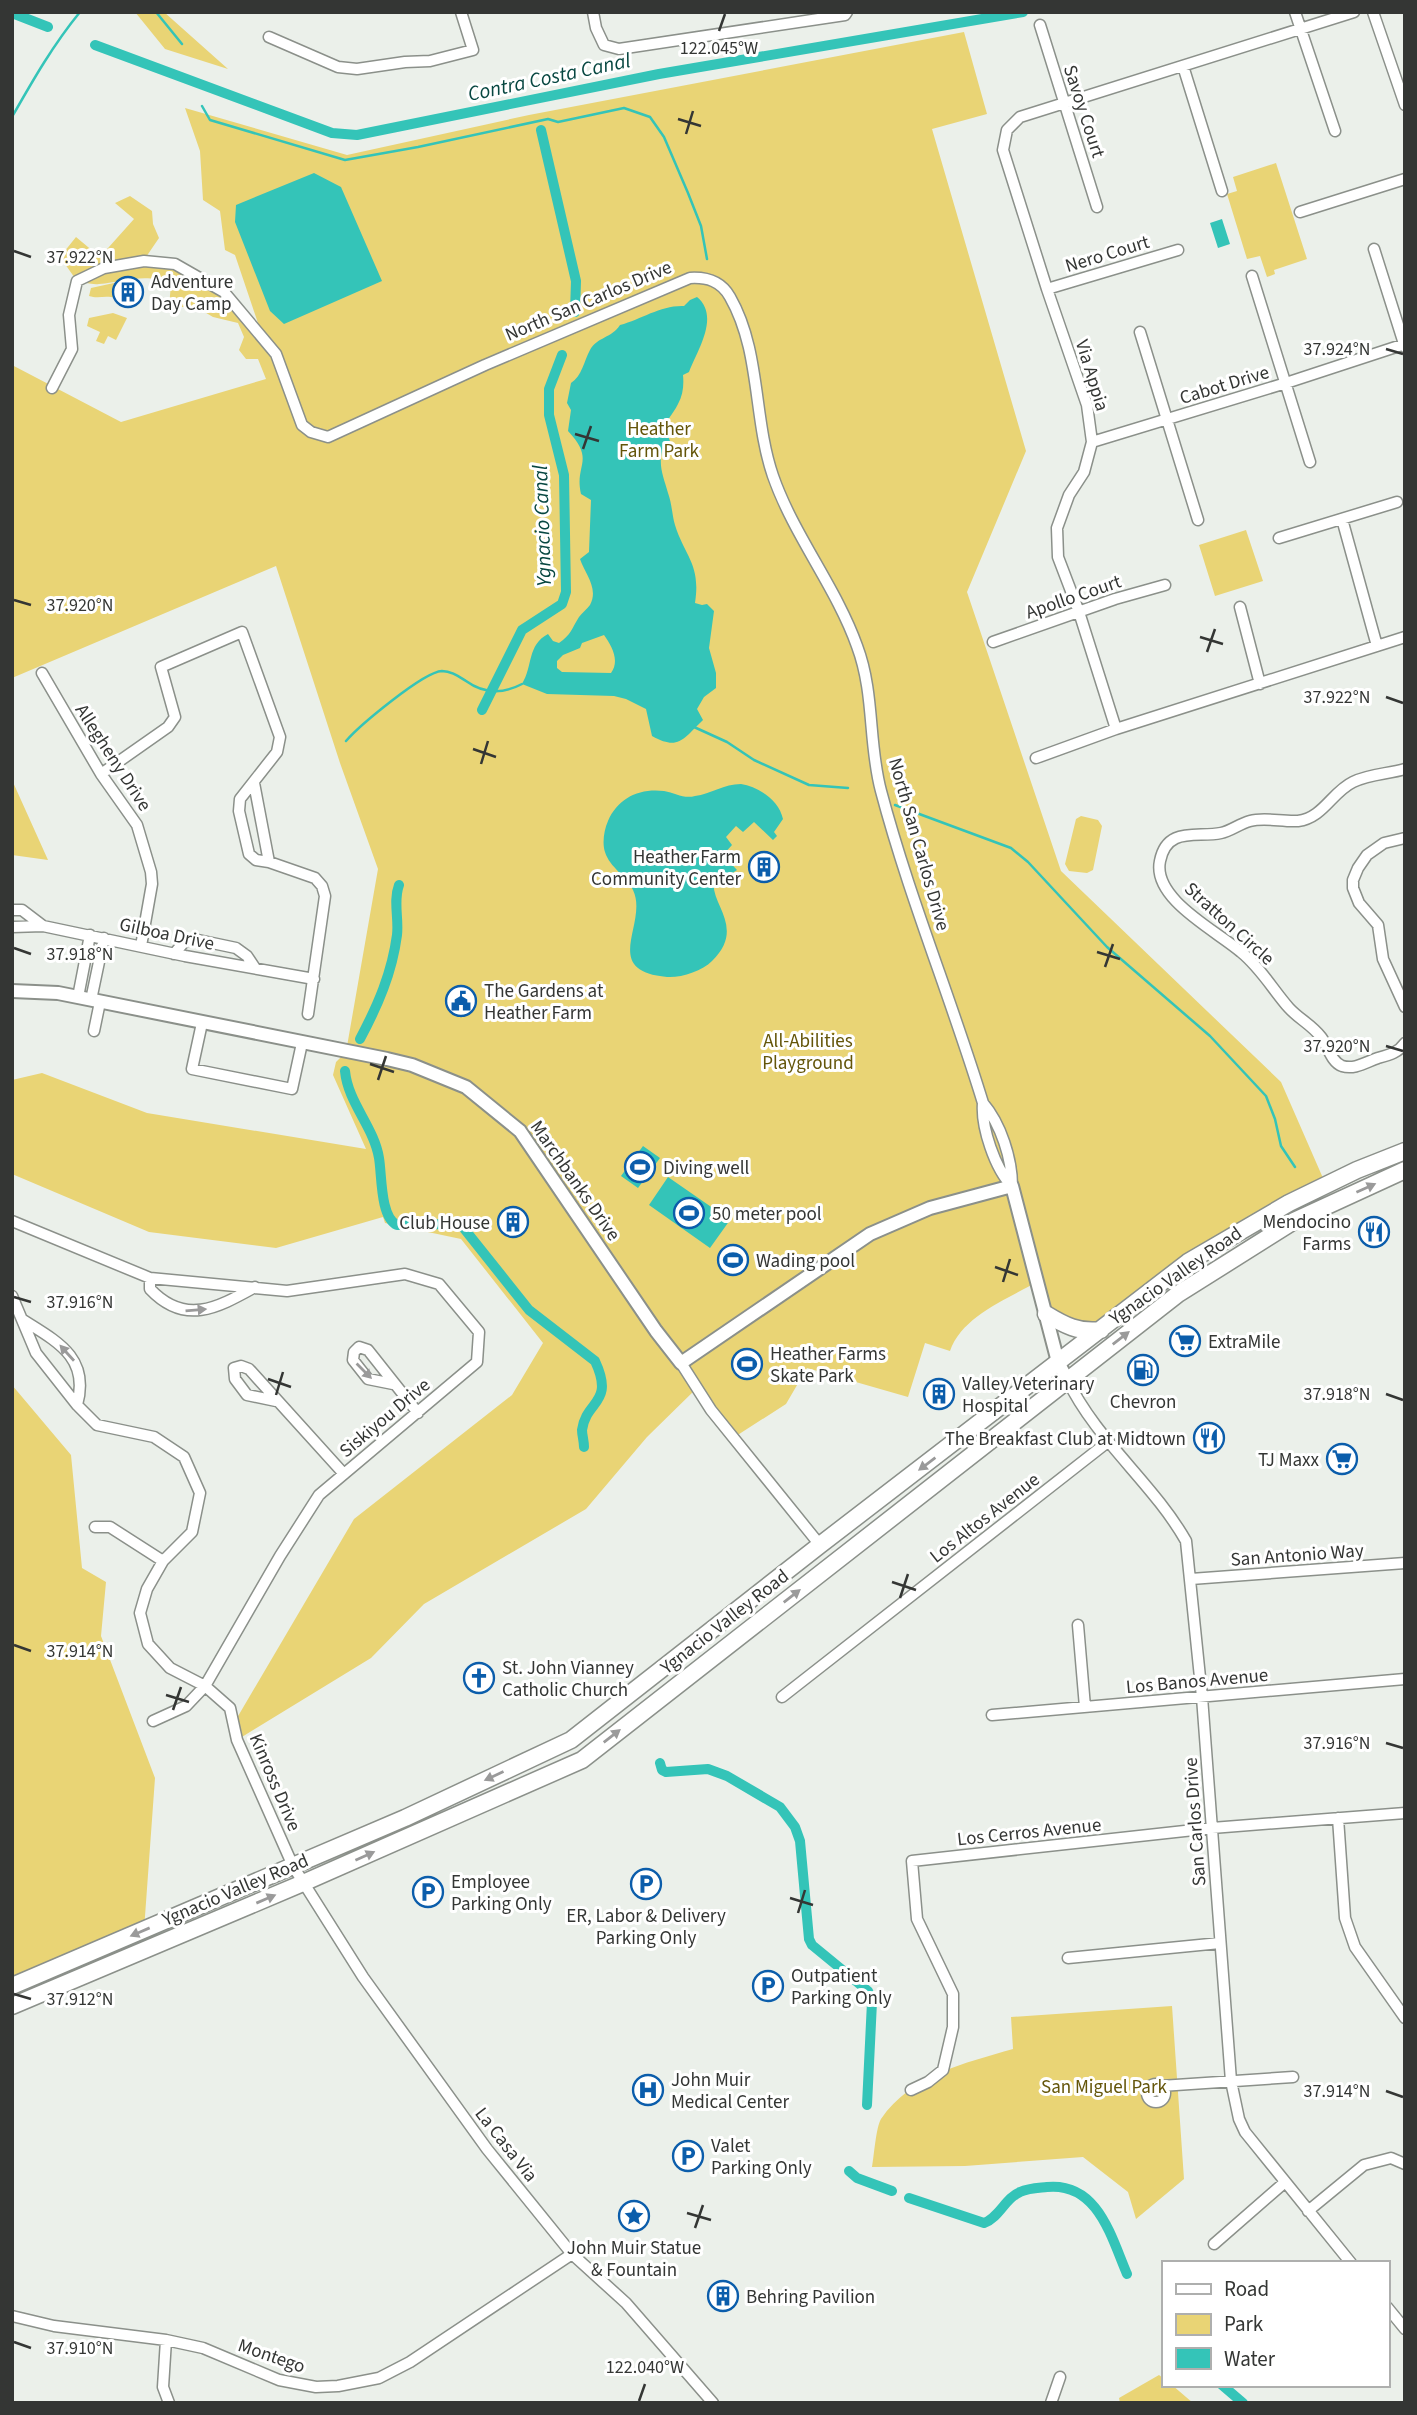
<svg xmlns="http://www.w3.org/2000/svg" width="1417" height="2415" viewBox="0 0 1417 2415" font-family="'Source Sans 3',sans-serif">
	<style>
		.green { fill: #e9d475 }
		.water { fill: #34c4b8; fill-rule: evenodd }
		.lines { fill: none; stroke-linecap: round; stroke-linejoin: round }
		.stream { stroke: #34c4b8; stroke-width: 2.5 }
		.canal { stroke: #34c4b8; stroke-width: 10 }
		.minor-casing { stroke: #8b908a; stroke-width: 13 }
		.tertiary-casing { stroke: #8b908a; stroke-width: 16 }
		.trunk-casing { stroke: #8b908a; stroke-width: 19 }
		.minor { stroke: #fff; stroke-width: 10 }
		.tertiary { stroke: #fff; stroke-width: 12 }
		.trunk { stroke: #fff; stroke-width: 16 }
		.oneway { fill: #9a9a9a }
		.ticks { fill: none; stroke: #343634; stroke-width: 2.5 }
		.labels { text-anchor: middle; stroke-width: 6; stroke-linejoin: round; paint-order: stroke }
		.street-label { font-size: 19px; fill: #343634; stroke: #fff }
		.poi-label { font-size: 19px; fill: #343634; stroke: #fff; text-anchor: start }
		.park-label { font-size: 19px; fill: #645509; stroke: #fff }
		.water-label { font-size: 21px; font-style: italic; fill: #074741; stroke: #fff }
		.ticks-label { font-size: 18px; text-anchor: middle; fill: #343634; stroke: #fff; stroke-width: 6; stroke-linejoin: round; paint-order: stroke }
	</style>
	<rect width="100%" height="100%" fill="#ebf0ea"/>
	<path class="green" d="M135 12H164L228 69 165 49Z
		M964 32 987 114 932 129 1026 451 967 592 1061 871 1281 1082 1326 1185 1288 1203 1101 1330 1046 1314 1037 1282C1007 1299 962 1316 950 1351L925 1343 908 1397 807 1368 786 1404 733 1438 697 1388 647 1437 586 1509 424 1604 371 1658 237 1740 234 1723 354 1519 512 1395 543 1343 461 1239 385 1223 383 1217 276 1248 149 1232 12 1174V1080L42 1073 147 1113 366 1149 333 1075 336 1062 346 1052 378 869 340 763 276 566 12 678V365L121 422 266 379 258 359H246L239 350 244 337 238 323 213 317 196 307H169L171 284C146 272 124 282 99 284 92 285 84 282 77 281L60 257 76 237 100 257 134 219 115 203 130 196 152 211 153 224 159 238 144 260 175 264 224 292 257 330 259 326 235 255 225 250 220 211 203 200 200 151 185 108 347 155 529 115Z
		M1276 163 1307 259 1274 270 1275 274 1267 277 1260 256 1247 259 1227 194 1237 191 1233 177Z
		M123 281 124 286 115 298C106 295 98 299 89 296L91 288Z
		M113 313 127 318 116 340 108 336 104 344 96 341 100 332 87 326 89 318Z
		M1246 530 1263 581 1215 596 1199 545Z
		M12 780 48 860 12 855Z
		M1081 816 1098 820 1102 826 1093 870 1087 873 1069 871 1065 864 1076 819Z
		M12 1385 71 1455 82 1568 106 1582 101 1636 155 1778 144 1930 12 1986Z
		M1172 2006 1184 2179 1136 2219 1128 2192 1083 2157 965 2166 872 2167C874 2156 876 2127 881 2119 911 2075 965 2063 1013 2049L1011 2017Z
		M1159 2375 1163 2378V2385H1172L1193 2403H1120L1119 2398Z"/>
	<path class="water" d="M314 173 341 187 382 281 284 324 270 311 235 222 236 205Z
		M1222 219 1230 244 1218 248 1210 223Z
		M697 297C720 316 698 349 689 372L683 375C684 385 683 395 678 404 670 420 661 421 670 441L664 445C657 464 663 475 668 493 672 504 672 515 675 525 685 557 701 564 695 603L702 605 707 604 714 611 709 648 716 673V688L704 697 697 709 703 720C683 739 679 751 652 736L646 709 626 699 614 696 547 694 522 684C533 666 527 645 548 634L553 641 559 643C571 635 572 628 579 617 582 613 587 609 590 605 599 588 585 574 580 559L589 552 591 500 581 494C574 464 596 461 568 431L571 410 567 403 571 383C582 376 584 361 590 350 597 337 612 338 620 325 642 319 661 305 684 306L690 300ZM604 635C612 646 620 661 611 673L562 672 557 668V661L563 655 580 648 582 643Z
		M741 784C759 787 779 800 783 819L774 832 777 836 773 840 754 822 743 832 736 826 726 837 732 845 723 855 737 870 731 874H717C701 899 750 924 712 961 702 971 681 978 667 977 599 971 649 923 633 890 626 875 610 868 605 852 602 843 604 830 608 821 618 798 639 788 664 791 675 793 684 799 695 796 711 794 724 784 741 784Z
		M643 1146 660 1158 638 1188 621 1176Z
		M668 1177 730 1220 710 1248 649 1205Z
		M735 1245 746 1253 731 1275 719 1267Z"/>
	<g class="lines">
		<path class="stream" d="M156 12 182 44
			M202 106 210 120 345 160 418 147 548 119 558 122 624 108 650 117 664 137 688 193 701 226 707 259
			M12 117C33 80 53 45 80 12
			M694 727 727 742 754 760 809 785 848 788
			M346 741C359 726 423 672 442 671 451 671 458 676 466 681 484 694 503 694 522 684
			M895 805 1011 848 1028 862 1107 947 1210 1036 1266 1096 1275 1119 1281 1146 1295 1167"/>
		<path class="canal" d="M12 13 48 27
			M95 45 332 133 357 135 659 74 1023 12
			M541 130 576 281 575 312
			M482 710 522 630 562 604 566 592 564 475 549 415V389L562 355
			M360 1039C378 1005 392 973 397 935 399 918 393 901 399 885
			M345 1071C348 1103 374 1127 379 1158 382 1175 380 1217 397 1225L453 1224 462 1226 529 1310 595 1361C615 1404 586 1400 582 1430 582 1435 584 1441 584 1447
			M660 1763 662 1770 666 1772 708 1769 727 1776 780 1807 795 1827 800 1841 809 1939 812 1945 868 1991 872 2002 867 2105
			M849 2171 857 2178 892 2191
			M909 2198 984 2223C1000 2217 1005 2198 1020 2192 1029 2188 1038 2188 1047 2187 1098 2182 1111 2237 1127 2274
			M1222 2385 1243 2403"/>
		<g class="minor-casing">
			<path id="minor" d="M593 12 596 28 604 45 619 49 845 15 847 12
				M1295 12 1335 131
				M1373 12 1405 105
				M1040 25 1097 207
				M269 37 338 67 357 69 405 62 430 61 473 50 461 12
				M1183 66 1222 191
				M1300 212 1405 179
				M1374 249 1405 347
				M1252 276 1310 462
				M1047 289 1178 250
				M1140 332 1198 520
				M52 388 72 349 69 315 77 281 104 268 144 261 175 264 224 292 276 354 302 425 311 432 328 437 485 365 690 278C707 277 721 281 730 297 761 351 753 418 773 476 794 536 836 587 857 646 875 694 868 743 881 791 909 897 951 998 983 1103
				M1092 442 1286 383 1405 344
				M1342 519 1377 646
				M1279 538 1397 502
				M1240 607 1260 684
				M993 642 1115 599 1165 585
				M42 673 101 774 137 825 151 872 152 884 141 946
				M1116 729 1079 612 1058 557 1057 528 1069 495 1084 472 1092 442 1087 405 1047 289 1003 150 1007 130 1020 117 1354 12
				M1036 758 1116 729 1405 637
				M1405 769C1388 774 1369 774 1353 782 1332 792 1323 818 1298 821 1282 822 1265 817 1250 821 1239 824 1231 831 1221 833 1197 838 1167 826 1160 861 1152 899 1217 931 1241 952 1261 968 1273 990 1289 1008 1299 1019 1312 1025 1321 1037 1328 1046 1331 1062 1342 1066 1355 1070 1366 1062 1378 1058 1389 1055 1398 1053 1405 1043
				M101 774 168 727 175 717 161 667 242 632 280 737 277 752 240 799 239 811 249 854 256 860 269 862 315 878 322 886 325 896 308 1014
				M254 783 269 862
				M1405 838 1384 843 1367 855 1358 868 1353 880V888L1359 903 1378 925 1383 959 1405 1007
				M12 910H22L43 926
				M12 927 43 926 185 956 314 979
				M174 954 185 941 198 940 236 948 247 956 255 968
				M78 997 90 935
				M91 1000 104 938
				M202 1023 192 1069 292 1089 302 1043
				M94 1031 100 1002
				M983 1103C1001 1124 1012 1159 1012 1186 995 1169 981 1127 983 1103Z
				M12 1221 150 1278 287 1291 405 1274 439 1284 479 1332 477 1362 319 1495 280 1556 205 1686 186 1706 153 1721
				M150 1278V1289C185 1326 217 1308 255 1287
				M12 1296 36 1353 77 1405 97 1425 154 1437 184 1457 200 1493 192 1532 163 1561 147 1589 140 1613 148 1644 170 1668 205 1686 230 1708 237 1740 293 1866 363 1977 487 2149 572 2254 626 2303 713 2403
				M23 1320C58 1342 90 1358 77 1405
				M681 1363 711 1410 820 1545
				M1067 1379C1096 1440 1153 1483 1186 1541L1202 1697 1231 2081 1239 2119 1245 2132 1351 2263
				M393 1384 368 1379 353 1360 354 1352 359 1347 368 1350 418 1413
				M276 1401 247 1395 235 1379 234 1368 241 1366 249 1369 344 1474
				M95 1527H110L163 1561
				M1191 1579 1405 1563
				M1078 1625 1085 1707
				M782 1697 1109 1441
				M992 1715 1405 1679
				M1338 1818 1345 1918 1355 1947 1405 2018
				M1068 1958 1220 1943
				M1147 2093a9 9 0 1 1 18 0a9 9 0 1 1-18 0Z
				M1161 2086 1293 2077
				M911 2090 928 2082 943 2070 953 2027V1994L917 1919 912 1861 1212 1828 1405 1813
				M1308 2211 1364 2165 1391 2158 1405 2164
				M1214 2244 1284 2183
				M1387 2307 1405 2329
				M12 2316 54 2326 166 2340 203 2348 279 2380 316 2387 338 2386 379 2378 410 2362 572 2254
				M166 2340 163 2387 169 2403
				M1051 2403 1060 2377"/>
		</g>
		<g class="tertiary-casing">
			<path id="tertiary" d="M12 991 58 993 387 1059 412 1065 466 1087 520 1131 656 1331 681 1363 870 1234 930 1208 1012 1186 1058 1362 1067 1379"/>
		</g>
		<g class="trunk-casing">
			<path id="trunk" d="M1046 1314C1064 1325 1079 1333 1101 1330
				M12 1986 405 1818 571 1740 820 1545 1188 1262 1289 1203 1357 1170 1405 1151
				M12 2006 303 1883 582 1760 1178 1294 1294 1221 1405 1170"/>
		</g>
		<use href="#minor" class="minor"/>
		<use href="#tertiary" class="tertiary"/>
		<use href="#trunk" class="trunk"/>
	</g>
	<defs><path id="oneway-solid" d="M-6-.8H1V-3.2L6.5 0L1 3.2V.8H-6Z" transform="scale(1.75)"/></defs>
	<g class="oneway">
		<use href="#oneway-solid" transform="translate(1366 1188) rotate(-24)"/>
		<use href="#oneway-solid" transform="translate(196 1310) rotate(-5)"/>
		<use href="#oneway-solid" transform="translate(1121 1338) rotate(-38)"/>
		<use href="#oneway-solid" transform="translate(67 1353) rotate(-132)"/>
		<use href="#oneway-solid" transform="translate(364 1371) rotate(45)"/>
		<use href="#oneway-solid" transform="translate(927 1464) rotate(143)"/>
		<use href="#oneway-solid" transform="translate(792 1596) rotate(-38)"/>
		<use href="#oneway-solid" transform="translate(612 1736) rotate(-38)"/>
		<use href="#oneway-solid" transform="translate(494 1776) rotate(155)"/>
		<use href="#oneway-solid" transform="translate(365 1856) rotate(-24)"/>
		<use href="#oneway-solid" transform="translate(266 1899) rotate(-23)"/>
		<use href="#oneway-solid" transform="translate(140 1932) rotate(157)"/>
	</g>
	<path class="ticks" d="M719 31 725 14M678 119 701 126M686 134 693 111M14 251 31 257M1386 349 1403 354M575 434 599 441M583 449 591 426M14 600 31 605M1200 637 1223 644M1207 652 1215 629M1386 697 1403 703M473 749 496 757M481 764 488 741M14 948 31 954M1097 952 1120 959M1105 967 1113 944M1386 1046 1403 1051M370 1064 394 1072M378 1080 386 1056M995 1267 1018 1275M1003 1282 1010 1259M14 1297 31 1302M268 1379 291 1387M1386 1394 1403 1400M276 1395 283 1372M892 1582 916 1590M900 1598 908 1574M14 1645 31 1651M166 1695 189 1702M173 1710 181 1687M1386 1743 1403 1748M790 1898 813 1905M798 1913 805 1890M14 1994 31 1999M1386 2091 1403 2097M687 2213 711 2220M695 2228 703 2205M14 2342 31 2348M639 2401 645 2384"/>
	<defs>
		<g id="building-ring" transform="scale(1.575)"><circle r="9.5" fill="#fff" stroke="#0b5dab" stroke-width="1.5"/><path d="M-4-6H4V6H1V3H-1V6H-4ZM-2.5-4.3h1.7v1.8h-1.7ZM.8-4.3h1.7v1.8H.8ZM-2.5-1h1.7V.8h-1.7ZM.8-1h1.7V.8H.8Z" fill="#0b5dab"/></g>
		<g id="civic-ring" transform="scale(1.575)"><circle r="9.5" fill="#fff" stroke="#0b5dab" stroke-width="1.5"/><path d="M-.6-6.5H3V-4.5H.6V-3L4-1V1h2V6H-6V1h2V-1L-.6-3ZM-1.2 2.5V6h2.4V2.5Z" fill="#0b5dab"/></g>
		<g id="stadium-ring" transform="scale(1.575)"><circle r="9.5" fill="#fff" stroke="#0b5dab" stroke-width="1.5"/><path d="M0-5a6.5 5 0 1 0 0 10a6.5 5 0 1 0 0-10ZM-3.5-1.8h7v3.6h-7Z" fill="#0b5dab"/></g>
		<g id="restaurant-ring" transform="scale(1.575)"><circle r="9.5" fill="#fff" stroke="#0b5dab" stroke-width="1.5"/><path d="M-5-6h1v4h1v-4h1v4h1v-4h1v5L-1.5 .5V6h-2V.5L-5-1ZM5-6V6H3V1.5H1.5Q1.5-4 5-6Z" fill="#0b5dab"/></g>
		<g id="supermarket-ring" transform="scale(1.575)"><circle r="9.5" fill="#fff" stroke="#0b5dab" stroke-width="1.5"/><path d="M-6-5.5h2.5l.6 2H6L4.5 2H-2.5L-4.4-4H-6ZM-1.5 3.2a1.3 1.3 0 1 0 .1 0ZM3 3.2a1.3 1.3 0 1 0 .1 0Z" fill="#0b5dab"/></g>
		<g id="fuel-ring" transform="scale(1.575)"><circle r="9.5" fill="#fff" stroke="#0b5dab" stroke-width="1.5"/><path d="M-5.5-6h7V0h2V4h1.3V-2.5L3-4.5l.8-.8L6-3V5H2.5V1h-1V6h-7ZM-4.2-4.7v3.2H.2V-4.7Z" fill="#0b5dab"/></g>
		<g id="church-ring" transform="scale(1.575)"><circle r="9.5" fill="#fff" stroke="#0b5dab" stroke-width="1.5"/><path d="M-1.2-6h2.4v3.5h3.3v2.4h-3.3V6h-2.4V-.1h-3.3v-2.4h3.3Z" fill="#0b5dab"/></g>
		<g id="parking-ring" transform="scale(1.575)"><circle r="9.5" fill="#fff" stroke="#0b5dab" stroke-width="1.5"/><path d="M-3.5-5.5H1a3.5 3.5 0 0 1 0 7H-1V5.5H-3.5ZM-1-3.4V-.6H.8a1.4 1.4 0 0 0 0-2.8Z" fill="#0b5dab"/></g>
		<g id="hospital-ring" transform="scale(1.575)"><circle r="9.5" fill="#fff" stroke="#0b5dab" stroke-width="1.5"/><path d="M-5-5h3v3.5h4V-5h3V5h-3V1.5h-4V5h-3Z" fill="#0b5dab"/></g>
		<g id="sight-ring" transform="scale(1.575)"><circle r="9.5" fill="#fff" stroke="#0b5dab" stroke-width="1.5"/><path d="M0-6L1.8-2.2L6-1.7L2.9 1.2L3.7 5.4L0 3.3L-3.7 5.4L-2.9 1.2L-6-1.7L-1.8-2.2Z" fill="#0b5dab"/></g>
	</defs>
	<g fill-rule="evenodd">
		<use href="#building-ring" x="128" y="292"/>
		<use href="#building-ring" x="764" y="867"/>
		<use href="#civic-ring" x="461" y="1001"/>
		<use href="#stadium-ring" x="640" y="1167"/>
		<use href="#stadium-ring" x="689" y="1213"/>
		<use href="#building-ring" x="513" y="1222"/>
		<use href="#restaurant-ring" x="1374" y="1232"/>
		<use href="#stadium-ring" x="733" y="1260"/>
		<use href="#supermarket-ring" x="1185" y="1341"/>
		<use href="#stadium-ring" x="747" y="1364"/>
		<use href="#fuel-ring" x="1143" y="1370"/>
		<use href="#building-ring" x="939" y="1394"/>
		<use href="#restaurant-ring" x="1209" y="1438"/>
		<use href="#supermarket-ring" x="1342" y="1459"/>
		<use href="#church-ring" x="479" y="1678"/>
		<use href="#parking-ring" x="646" y="1884"/>
		<use href="#parking-ring" x="428" y="1892"/>
		<use href="#parking-ring" x="768" y="1986"/>
		<use href="#hospital-ring" x="648" y="2090"/>
		<use href="#parking-ring" x="688" y="2156"/>
		<use href="#sight-ring" x="634" y="2216"/>
		<use href="#building-ring" x="723" y="2296"/>
	</g>
	<g class="labels">
		<g class="street-label">
			<text transform="translate(1085 111) rotate(72)" y="7">Savoy Court</text>
			<text transform="translate(1107 253) rotate(-17)" y="7">Nero Court</text>
			<text transform="translate(588 300) rotate(-23)" y="7">North San Carlos Drive</text>
			<text transform="translate(1093 375) rotate(73)" y="7">Via Appia</text>
			<text transform="translate(1224 384) rotate(-17)" y="7">Cabot Drive</text>
			<text transform="translate(1073 596) rotate(-19)" y="7">Apollo Court</text>
			<text transform="translate(114 757) rotate(57)" y="7">Allegheny Drive</text>
			<text transform="translate(920 844) rotate(74)" y="7">North San Carlos Drive</text>
			<text transform="translate(1230 923) rotate(42)" y="7">Stratton Circle</text>
			<text transform="translate(167 933) rotate(12)" y="7">Gilboa Drive</text>
			<text transform="translate(576 1180) rotate(55)" y="7">Marchbanks Drive</text>
			<text transform="translate(1175 1275) rotate(-35)" y="7">Ygnacio Valley Road</text>
			<text transform="translate(384 1417) rotate(-40)" y="7">Siskiyou Drive</text>
			<text transform="translate(984 1517) rotate(-38)" y="7">Los Altos Avenue</text>
			<text transform="translate(1297 1554) rotate(-4)" y="7">San Antonio Way</text>
			<text transform="translate(724 1621) rotate(-38)" y="7">Ygnacio Valley Road</text>
			<text transform="translate(1197 1680) rotate(-5)" y="7">Los Banos Avenue</text>
			<text transform="translate(276 1782) rotate(67)" y="7">Kinross Drive</text>
			<text transform="translate(1194 1822) rotate(-94)" y="7">San Carlos Drive</text>
			<text transform="translate(1029 1831) rotate(-6)" y="7">Los Cerros Avenue</text>
			<text transform="translate(235 1889) rotate(-23)" y="7">Ygnacio Valley Road</text>
			<text transform="translate(507 2144) rotate(52)" y="7">La Casa Via</text>
			<text transform="translate(272 2355) rotate(19)" y="7">Montego</text>
		</g>
		<g class="poi-label">
			<text x="151" y="288">Adventure<tspan x="151" dy="22">Day Camp</tspan></text>
			<text x="741" y="863" text-anchor="end">Heather Farm<tspan x="741" dy="22">Community Center</tspan></text>
			<text x="484" y="997">The Gardens at<tspan x="484" dy="22">Heather Farm</tspan></text>
			<text x="663" y="1174">Diving well</text>
			<text x="712" y="1220">50 meter pool</text>
			<text x="1351" y="1228" text-anchor="end">Mendocino<tspan x="1351" dy="22">Farms</tspan></text>
			<text x="490" y="1229" text-anchor="end">Club House</text>
			<text x="756" y="1267">Wading pool</text>
			<text x="1208" y="1348">ExtraMile</text>
			<text x="770" y="1360">Heather Farms<tspan x="770" dy="22">Skate Park</tspan></text>
			<text x="962" y="1390">Valley Veterinary<tspan x="962" dy="22">Hospital</tspan></text>
			<text x="1143" y="1408" text-anchor="middle">Chevron</text>
			<text x="1186" y="1445" text-anchor="end">The Breakfast Club at Midtown</text>
			<text x="1319" y="1466" text-anchor="end">TJ Maxx</text>
			<text x="502" y="1674">St. John Vianney<tspan x="502" dy="22">Catholic Church</tspan></text>
			<text x="451" y="1888">Employee<tspan x="451" dy="22">Parking Only</tspan></text>
			<text x="646" y="1922" text-anchor="middle">ER, Labor &amp; Delivery<tspan x="646" dy="22">Parking Only</tspan></text>
			<text x="791" y="1982">Outpatient<tspan x="791" dy="22">Parking Only</tspan></text>
			<text x="671" y="2086">John Muir<tspan x="671" dy="22">Medical Center</tspan></text>
			<text x="711" y="2152">Valet<tspan x="711" dy="22">Parking Only</tspan></text>
			<text x="634" y="2254" text-anchor="middle">John Muir Statue<tspan x="634" dy="22">&amp; Fountain</tspan></text>
			<text x="746" y="2303">Behring Pavilion</text>
		</g>
		<g class="park-label">
			<text x="659" y="435">Heather<tspan x="659" dy="22">Farm Park</tspan></text>
			<text x="808" y="1047">All-Abilities<tspan x="808" dy="22">Playground</tspan></text>
			<text x="1104" y="2093">San Miguel Park</text>
		</g>
		<g class="water-label">
			<text transform="translate(549 77) rotate(-12)" y="7">Contra Costa Canal</text>
			<text transform="translate(542 526) rotate(-92)" y="7">Ygnacio Canal</text>
		</g>
	</g>
	<g class="ticks-label">
		<text x="719" y="54">122.045°W</text>
		<text x="80" y="263">37.922°N</text>
		<text x="1337" y="355">37.924°N</text>
		<text x="80" y="611">37.920°N</text>
		<text x="1337" y="703">37.922°N</text>
		<text x="80" y="960">37.918°N</text>
		<text x="1337" y="1052">37.920°N</text>
		<text x="80" y="1308">37.916°N</text>
		<text x="1337" y="1400">37.918°N</text>
		<text x="80" y="1657">37.914°N</text>
		<text x="1337" y="1749">37.916°N</text>
		<text x="80" y="2005">37.912°N</text>
		<text x="1337" y="2097">37.914°N</text>
		<text x="80" y="2354">37.910°N</text>
		<text x="645" y="2373">122.040°W</text>
	</g>
	<rect width="1417" height="2415" fill="none" stroke="#343634" stroke-width="28"/>
	<rect x="1162" y="2261" width="228" height="126" fill="#ffffff" stroke="#aeafae" stroke-width="2"/>
	<rect x="1176" y="2284" width="35" height="10" fill="#ffffff" stroke="#aeafae" stroke-width="2"/>
	<text x="1224" y="2296" font-size="21" fill="#343634">Road</text>
	<rect x="1176" y="2314" width="35" height="21" fill="#e9d475" stroke="#aeafae" stroke-width="2"/>
	<text x="1224" y="2331" font-size="21" fill="#343634">Park</text>
	<rect x="1176" y="2348" width="35" height="21" fill="#34c4b8" stroke="#aeafae" stroke-width="2"/>
	<text x="1224" y="2366" font-size="21" fill="#343634">Water</text>
</svg>
